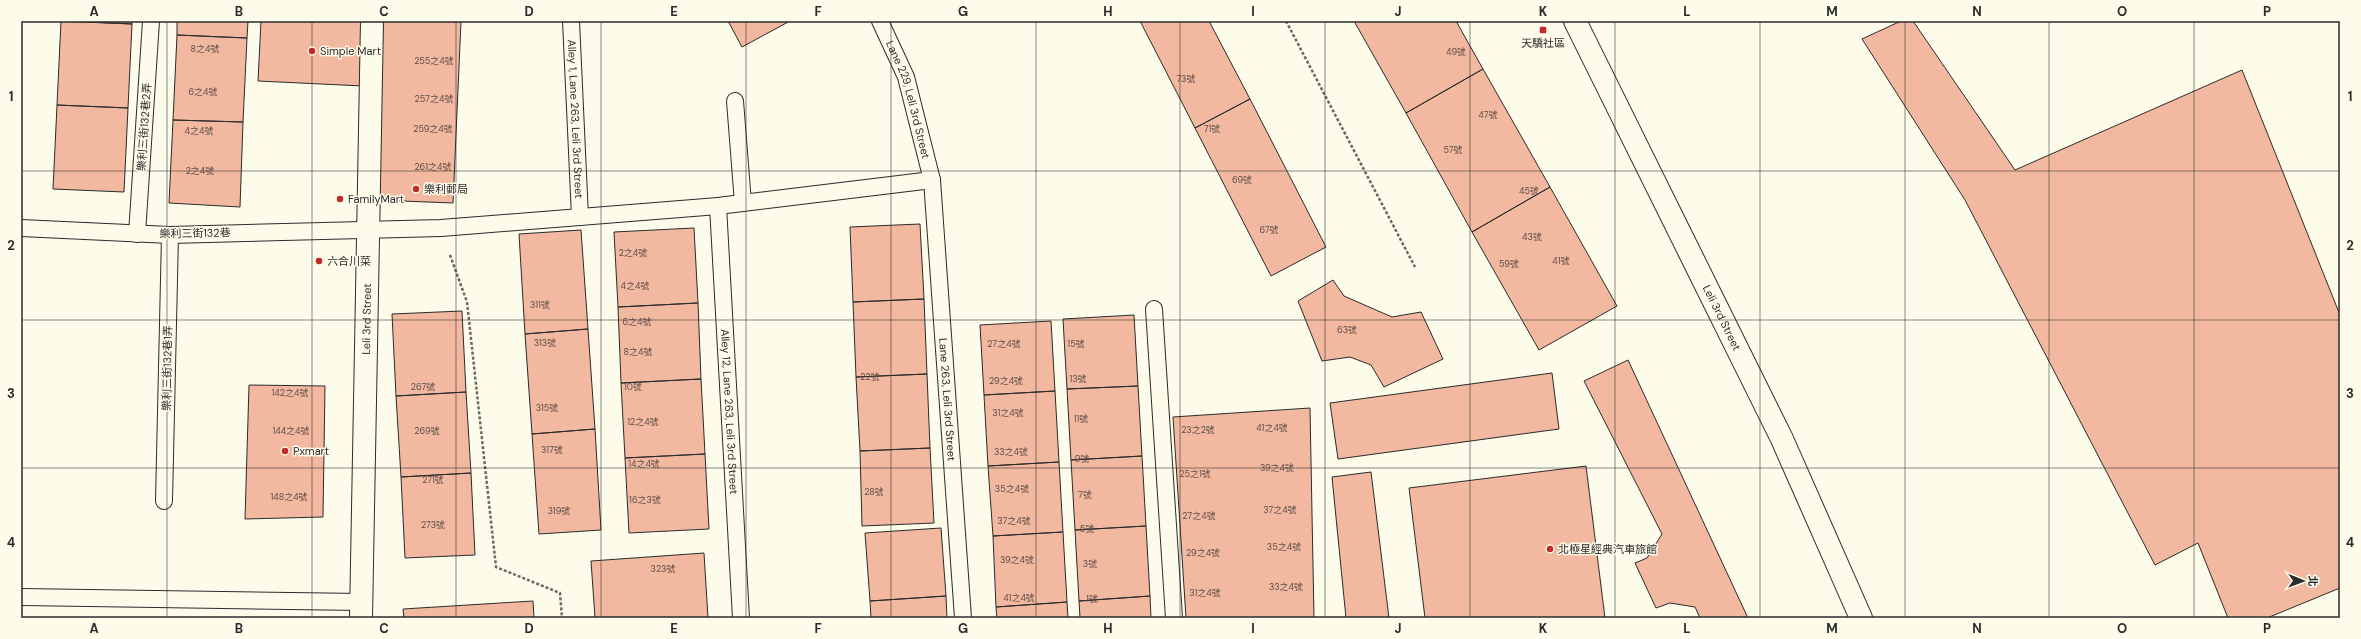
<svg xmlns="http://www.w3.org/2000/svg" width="2361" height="639" viewBox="0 0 2361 639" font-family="'DM Sans','Noto Sans TC',sans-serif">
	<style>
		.building { fill: #f2b8a0; stroke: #2b2b2b }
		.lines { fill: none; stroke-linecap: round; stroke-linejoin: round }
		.lane-casing { stroke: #2b2b2b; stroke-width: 18 }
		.street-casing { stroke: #2b2b2b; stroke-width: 24 }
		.path { stroke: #6a6964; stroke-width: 2.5; stroke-dasharray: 3 2; stroke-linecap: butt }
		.lane { stroke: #fdfbea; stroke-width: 16 }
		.street { stroke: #fdfbea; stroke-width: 22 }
		.grid { fill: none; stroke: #2b2b2b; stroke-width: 1; stroke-opacity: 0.55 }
		.poi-dot { fill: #c62828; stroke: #fdfbea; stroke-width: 1.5 }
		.labels { text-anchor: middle; stroke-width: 3; stroke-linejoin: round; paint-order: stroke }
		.number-label { font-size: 9px; fill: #5d4e48 }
		.poi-label { font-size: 11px; fill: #2b2b2b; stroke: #fdfbea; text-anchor: start }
		.street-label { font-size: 11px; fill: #2b2b2b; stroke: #fdfbea }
		.neatline { fill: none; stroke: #2b2b2b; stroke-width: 1.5 }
		.grid-label { font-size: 13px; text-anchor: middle; font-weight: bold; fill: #2b2b2b }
	</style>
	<rect width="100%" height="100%" fill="#fdfbea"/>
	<path class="building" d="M61 21 132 24 128 108 57 105Z
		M64 21H132V24Z
		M177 21H248L247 38 177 35Z
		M261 21H366L363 86 258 81Z
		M383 21H461L453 203 376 200Z
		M728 21H790L742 47Z
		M1140 21H1209L1250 99 1195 128Z
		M1354 21H1456L1483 69 1406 113Z
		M1901 21H1913L2015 170 2242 70 2340 315V588L2267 618H2228L2198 543 2155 565 1965 200 1862 39Z
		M177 35 247 38 243 122 173 120Z
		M1483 69 1550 187 1472 232 1406 113Z
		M1250 99 1326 247 1271 276 1195 128Z
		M57 105 128 108 124 192 53 189Z
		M173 120 243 122 240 207 169 203Z
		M1550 187 1617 306 1539 350 1472 232Z
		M920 224 924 299 853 302 850 227Z
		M694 228 698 303 618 307 614 232Z
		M581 230 588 329 525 334 519 234Z
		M1333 280 1344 296 1392 317 1421 312 1443 359 1384 387 1371 365 1350 357 1322 361 1298 301Z
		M924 299 927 374 856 377 853 302Z
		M698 303 701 379 621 383 618 307Z
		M462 311 466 392 396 396 392 314Z
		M1134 315 1138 386 1067 389 1063 319Z
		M1051 321 1055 391 984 395 980 325Z
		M588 329 595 429 532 434 525 334Z
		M1628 360 1748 618H1700L1695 607 1670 603 1656 608 1635 563 1647 558 1662 534 1584 381Z
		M1552 373 1559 429 1338 459 1330 403Z
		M927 374 930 448 860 451 856 377Z
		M701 379 705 454 625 458 621 383Z
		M249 385 325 386 323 517 245 519Z
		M1138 386 1142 456 1071 460 1067 389Z
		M1055 391 1059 462 988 466 984 395Z
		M466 392 471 473 401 477 396 396Z
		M1310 408 1314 618H1186L1173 417Z
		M595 429 601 530 539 534 532 434Z
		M930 448 934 523 862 526 860 451Z
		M705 454 709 529 629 533 625 458Z
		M1142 456 1146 526 1075 530 1071 460Z
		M1059 462 1063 532 993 536 988 466Z
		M1586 466 1605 618H1425L1409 488Z
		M1371 472 1389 618H1346L1332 477Z
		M471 473 475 555 405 558 401 477Z
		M1146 526 1150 596 1079 601 1075 530Z
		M941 528 946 596 870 601 865 533Z
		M1063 532 1067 602 996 607 993 536Z
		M704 553 708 618H595L591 561Z
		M946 596 947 618H871L870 601Z
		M1150 596 1151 618H1080L1079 601Z
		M533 601 534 618H404L403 609Z
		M1067 602 1068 618H997L996 607Z"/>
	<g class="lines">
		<g class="lane-casing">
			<g id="lane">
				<path id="s1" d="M571 21 580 217"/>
				<path id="s2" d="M880 21 906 77 932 180 963 618"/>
				<path d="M735 101 743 203"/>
				<path id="s3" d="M718 206 741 618"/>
				<path d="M21 228 170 235 441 228 718 206 932 180"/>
				<path d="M137 234 151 21"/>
				<path d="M1154 309 1174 618"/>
				<path d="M164 501 170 235"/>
				<path d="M21 597 362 602"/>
			</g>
		</g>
		<g class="street-casing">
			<g id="street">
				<path id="s4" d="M1575 21 1782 439 1861 618"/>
				<path id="s5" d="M361 618 372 21"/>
			</g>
		</g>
		<path class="path" d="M1286 21 1415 267
			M450 255 467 302 496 567 560 593 562 618"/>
		<use href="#lane" class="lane"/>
		<use href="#street" class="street"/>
	</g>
	<path class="grid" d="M167 21V618M312 21V618M456 21V618M601 21V618M746 21V618M891 21V618M1036 21V618M1180 21V618M1325 21V618M1470 21V618M1615 21V618M1760 21V618M1905 21V618M2049 21V618M2194 21V618M21 171H2340M21 320H2340M21 468H2340"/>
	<g class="poi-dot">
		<rect x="1539" y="26" width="8" height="8" rx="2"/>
		<circle cx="312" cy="51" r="4"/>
		<circle cx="416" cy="189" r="4"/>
		<circle cx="340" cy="199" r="4"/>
		<circle cx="319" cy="261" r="4"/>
		<circle cx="285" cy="451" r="4"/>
		<circle cx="1550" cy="549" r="4"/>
	</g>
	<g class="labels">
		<g class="number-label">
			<text x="205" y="52">8之4號</text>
			<text x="1456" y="55">49號</text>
			<text x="434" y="64">255之4號</text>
			<text x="1186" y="82">73號</text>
			<text x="203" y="95">6之4號</text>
			<text x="434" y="102">257之4號</text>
			<text x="1488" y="118">47號</text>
			<text x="433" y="132">259之4號</text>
			<text x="1212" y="132">71號</text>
			<text x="199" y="134">4之4號</text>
			<text x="1453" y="153">57號</text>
			<text x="433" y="170">261之4號</text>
			<text x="200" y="174">2之4號</text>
			<text x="1242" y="183">69號</text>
			<text x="1529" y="194">45號</text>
			<text x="1269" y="233">67號</text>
			<text x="1532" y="240">43號</text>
			<text x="633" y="256">2之4號</text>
			<text x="1561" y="264">41號</text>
			<text x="1509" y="267">59號</text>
			<text x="635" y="289">4之4號</text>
			<text x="540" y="308">311號</text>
			<text x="637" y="325">6之4號</text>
			<text x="1347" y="333">63號</text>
			<text x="545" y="346">313號</text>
			<text x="1004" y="347">27之4號</text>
			<text x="1076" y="347">15號</text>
			<text x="638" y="355">8之4號</text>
			<text x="870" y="380">22號</text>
			<text x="1078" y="382">13號</text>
			<text x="1006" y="384">29之4號</text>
			<text x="423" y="390">267號</text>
			<text x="633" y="390">10號</text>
			<text x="290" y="396">142之4號</text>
			<text x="547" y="411">315號</text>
			<text x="1008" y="416">31之4號</text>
			<text x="1081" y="422">11號</text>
			<text x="643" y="425">12之4號</text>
			<text x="1272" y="431">41之4號</text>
			<text x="1198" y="433">23之2號</text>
			<text x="291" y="434">144之4號</text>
			<text x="427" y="434">269號</text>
			<text x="552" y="453">317號</text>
			<text x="1011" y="455">33之4號</text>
			<text x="1082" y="462">9號</text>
			<text x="644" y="467">14之4號</text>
			<text x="1277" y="471">39之4號</text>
			<text x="1195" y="477">25之1號</text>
			<text x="433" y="483">271號</text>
			<text x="1012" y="492">35之4號</text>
			<text x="874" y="495">28號</text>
			<text x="1085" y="498">7號</text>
			<text x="289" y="500">148之4號</text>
			<text x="645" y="503">16之3號</text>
			<text x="1280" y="513">37之4號</text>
			<text x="559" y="514">319號</text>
			<text x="1199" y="519">27之4號</text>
			<text x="1014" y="524">37之4號</text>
			<text x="433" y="528">273號</text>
			<text x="1087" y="532">5號</text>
			<text x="1284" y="550">35之4號</text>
			<text x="1203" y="556">29之4號</text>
			<text x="1017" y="563">39之4號</text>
			<text x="1090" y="567">3號</text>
			<text x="663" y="572">323號</text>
			<text x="1286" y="590">33之4號</text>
			<text x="1205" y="596">31之4號</text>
			<text x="1019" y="601">41之4號</text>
			<text x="1092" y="602">1號</text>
		</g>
		<g class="poi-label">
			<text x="1543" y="47" text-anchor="middle">天驕社區</text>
			<text x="320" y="55">Simple Mart</text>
			<text x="424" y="193">樂利郵局</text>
			<text x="348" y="203">FamilyMart</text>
			<text x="327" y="265">六合川菜</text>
			<text x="293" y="455">Pxmart</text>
			<text x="1558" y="553">北極星經典汽車旅館</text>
		</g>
		<g class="street-label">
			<text dy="4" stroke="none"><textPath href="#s2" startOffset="84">Lane 229, Leli 3rd Street</textPath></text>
			<text dy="4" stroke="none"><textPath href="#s1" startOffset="98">Alley 1, Lane 263, Leli 3rd Street</textPath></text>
			<text transform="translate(144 127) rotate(-86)" y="4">樂利三街132巷2弄</text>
			<text transform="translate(195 233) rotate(-1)" y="4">樂利三街132巷</text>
			<text dy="4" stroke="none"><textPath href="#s4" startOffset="331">Leli 3rd Street</textPath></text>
			<text dy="4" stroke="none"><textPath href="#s5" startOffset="299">Leli 3rd Street</textPath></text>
			<text transform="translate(167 368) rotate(-89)" y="4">樂利三街132巷1弄</text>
			<text dy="4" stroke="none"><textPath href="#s2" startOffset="388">Lane 263, Leli 3rd Street</textPath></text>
			<text dy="4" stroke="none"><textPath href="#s3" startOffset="206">Alley 12, Lane 263, Leli 3rd Street</textPath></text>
		</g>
	</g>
	<rect width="2361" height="639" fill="none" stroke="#fdfbea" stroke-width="44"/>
	<g transform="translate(2303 581) rotate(91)" stroke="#fdfbea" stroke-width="3" paint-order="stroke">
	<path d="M0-3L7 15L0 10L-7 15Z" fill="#2b2b2b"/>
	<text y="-6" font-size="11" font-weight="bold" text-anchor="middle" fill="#2b2b2b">北</text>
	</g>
	<rect x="22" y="22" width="2317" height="595" class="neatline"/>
	<g class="grid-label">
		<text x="94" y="16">A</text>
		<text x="239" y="16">B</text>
		<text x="384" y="16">C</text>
		<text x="529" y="16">D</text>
		<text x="674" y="16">E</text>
		<text x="818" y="16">F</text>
		<text x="963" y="16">G</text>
		<text x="1108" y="16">H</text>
		<text x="1253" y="16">I</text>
		<text x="1398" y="16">J</text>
		<text x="1543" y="16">K</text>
		<text x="1687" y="16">L</text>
		<text x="1832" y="16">M</text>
		<text x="1977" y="16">N</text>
		<text x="2122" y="16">O</text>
		<text x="2267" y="16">P</text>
		<text x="11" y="101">1</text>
		<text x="2350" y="101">1</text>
		<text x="11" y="250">2</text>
		<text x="2350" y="250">2</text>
		<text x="11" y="398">3</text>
		<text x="2350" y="398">3</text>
		<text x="11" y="547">4</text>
		<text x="2350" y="547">4</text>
		<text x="94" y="633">A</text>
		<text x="239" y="633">B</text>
		<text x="384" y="633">C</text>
		<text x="529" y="633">D</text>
		<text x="674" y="633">E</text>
		<text x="818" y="633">F</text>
		<text x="963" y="633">G</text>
		<text x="1108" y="633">H</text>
		<text x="1253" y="633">I</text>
		<text x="1398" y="633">J</text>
		<text x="1543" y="633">K</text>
		<text x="1687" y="633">L</text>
		<text x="1832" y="633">M</text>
		<text x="1977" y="633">N</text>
		<text x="2122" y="633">O</text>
		<text x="2267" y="633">P</text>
	</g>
</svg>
